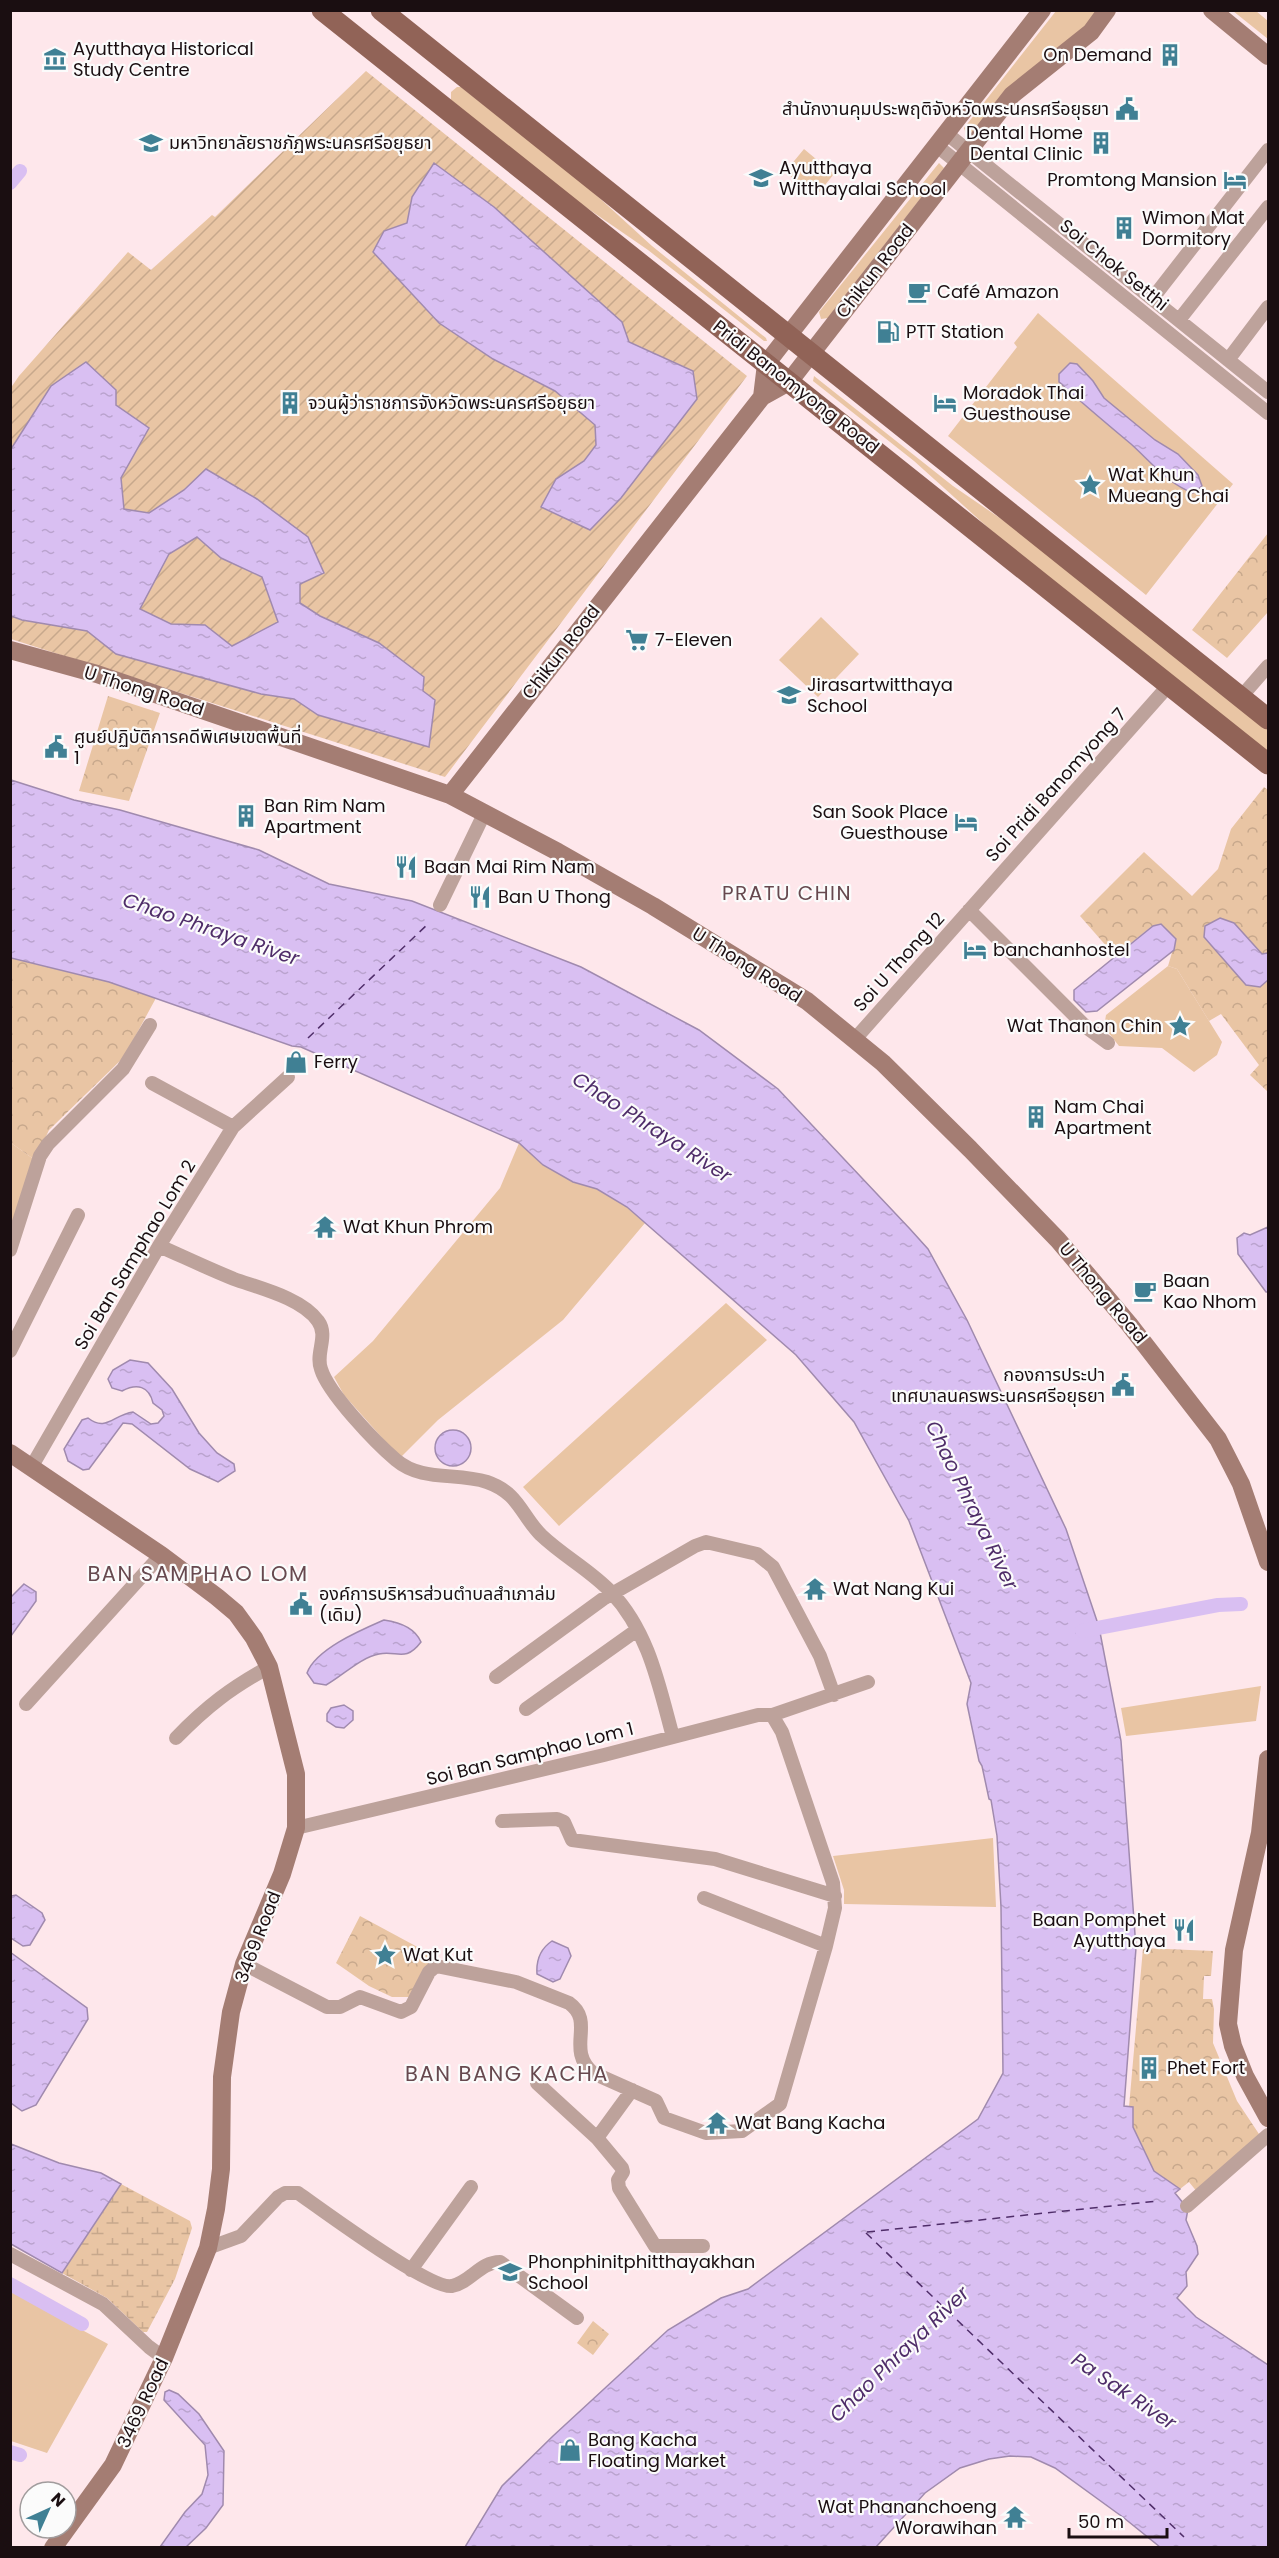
<svg xmlns="http://www.w3.org/2000/svg" width="1279" height="2558" viewBox="0 0 1279 2558" font-family="Poppins,'Noto Sans Thai',sans-serif">
	<style>
		.grass { fill: #e9c5a4 }
		.forest { fill: url(#forest-crowns) }
		.wetland { fill: url(#wetland-marsh) }
		.garden { fill: url(#garden-furrows) }
		.water { fill: url(#water-ripples); stroke: #a08aae; stroke-width: 1.5; fill-rule: evenodd }
		.lines { fill: none; stroke-linecap: round; stroke-linejoin: round }
		.canal { stroke: #d9bff2; stroke-width: 14 }
		.ferry { stroke: #4f2d69; stroke-width: 1.5; stroke-dasharray: 8 6; stroke-linecap: butt }
		.street { stroke: #bda29b; stroke-width: 14 }
		.secondary { stroke: #a47d73; stroke-width: 18 }
		.primary { stroke: #916357; stroke-width: 21 }
		.labels { text-anchor: middle; stroke-width: 4.5; stroke-linejoin: round; paint-order: stroke }
		.poi-label { font-size: 18px; fill: #1a0e11; stroke: #fbfbfb; text-anchor: start }
		.street-label { font-size: 18px; fill: #1a0e11; stroke: #fbfbfb }
		.neighbourhood-label { font-size: 20px; letter-spacing: 1.5px; fill: #67494f; stroke: #fbfbfb }
		.water-label { font-size: 20px; font-style: italic; fill: #4f2d69; stroke: #fbfbfb }
		.quarter-label { font-size: 21px; letter-spacing: 1.5px; fill: #67494f; stroke: #fbfbfb }
	</style>
	<defs>
		<pattern id="forest-crowns" width="20" height="18" patternUnits="userSpaceOnUse" patternTransform="scale(1.5)"><rect width="20" height="18" fill="#e9c5a4"/><path d="M2 6a3 3 0 1 1 6 0M12 15a3 3 0 1 1 6 0" fill="none" stroke="#c7a88c"/></pattern>
		<pattern id="wetland-marsh" width="20" height="14" patternUnits="userSpaceOnUse" patternTransform="scale(1.5)"><rect width="20" height="14" fill="#e9c5a4"/><path d="M1 5h8M5 5V1M11 12h8M15 12V8" fill="none" stroke="#c7a88c"/></pattern>
		<pattern id="garden-furrows" width="10" height="10" patternUnits="userSpaceOnUse" patternTransform="scale(1.5)"><rect width="10" height="10" fill="#e9c5a4"/><path d="M-1 1l2-2M0 10L10 0M9 11l2-2" fill="none" stroke="#c7a88c"/></pattern>
		<pattern id="water-ripples" width="26" height="14" patternUnits="userSpaceOnUse" patternTransform="scale(1.5)"><rect width="26" height="14" fill="#d9bff2"/><path d="M2 4q2-2 4 0t4 0M15 11q2-2 4 0t4 0" fill="none" stroke="#baa3ce"/></pattern>
	</defs>
	<rect width="100%" height="100%" fill="#fee7eb"/>
	<path class="grass" d="M1056 11H1096L1085 28 972 133 966 134 964 128Z
		M1233 11H1256L1268 21V39Z
		M457 87H461L583 183 652 246 766 338 767 341H764L648 250 571 197 451 100V92Z
		M804 149 834 174 816 196 785 172Z
		M939 163 944 168 828 318 821 319 819 312Z
		M1038 313 1233 484 1146 595 948 436 1017 347 1014 343Z
		M814 376 953 486 1029 538 1268 728V752L994 533 914 461 813 381Z
		M821 617 859 654 818 697 779 660Z
		M1168 966 1177 969 1222 1042 1217 1055 1194 1072 1162 1048 1119 1046 1104 1027 1106 1015Z
		M11 1143 35 1160 11 1235Z
		M519 1143 543 1165 573 1182 597 1189 627 1207 645 1223 563 1320 438 1420 400 1458 344 1395 334 1377 373 1341 500 1188Z
		M726 1303 767 1340 559 1526 523 1487Z
		M1261 1686 1256 1721 1126 1736 1121 1708Z
		M993 1838 996 1907 844 1904V1890L833 1856Z
		M10 2291 108 2344 47 2453 11 2441Z"/>
	<path class="forest" d="M1268 533V612L1227 658 1192 630Z
		M108 696 160 713 129 801 79 791Z
		M1264 787 1268 790V953L1262 955 1234 923 1260 987 1268 980V1092L1250 1075 1259 1065 1221 1014 1209 1021 1177 969 1168 966 1176 939 1162 925 1152 926 1115 956 1080 916 1144 852 1192 896 1218 869 1231 829Z
		M11 958 109 982 156 998 124 1057 49 1130 35 1160 11 1143Z
		M360 1916 436 1957 413 1997H392L369 1986 336 1963Z
		M1143 1948 1213 1951 1211 1976H1204L1203 1999H1212L1214 2009 1213 2043 1237 2101 1261 2137 1198 2193 1189 2182 1180 2189 1154 2171 1133 2127V2108L1129 2107Z
		M593 2321 609 2334 593 2355 577 2343Z"/>
	<path class="wetland" d="M121 2184 190 2221 192 2228 175 2279 147 2332H143L107 2298 62 2273Z"/>
	<path class="garden" d="M366 71 747 376 445 777 11 639 10 389 19 376 128 252 151 270 212 215 215 217Z"/>
	<path class="water" d="M434 163 494 207 622 322 629 342 693 371 697 399 621 498 590 530 541 507 556 479 584 461 596 445 595 425 555 391 493 359 439 323 373 252 384 231 407 223 412 197Z
		M86 362 116 390V405L149 428 121 478 124 509 149 513 184 490 206 469 257 499 308 537 324 573 300 584V603L320 616 379 643 424 677 423 691 435 700 429 747 318 715 294 699 261 694 116 654 87 631 22 620 11 616V449L51 386ZM197 537 221 558 262 577 278 622 232 646 205 625 171 624 140 609 169 554Z
		M1070 363 1077 364 1093 381 1104 398 1155 440 1178 454 1198 475 1202 486 1193 493C1168 484 1151 462 1131 444 1107 424 1083 404 1059 382V374Z
		M11 780 74 800 120 810 259 850 329 884 412 901 581 967 699 1030 778 1089 910 1229 928 1249 967 1320 1066 1529 1099 1627 1121 1741 1136 1948 1124 2106 1133 2107V2127L1154 2171 1180 2189 1175 2193 1188 2209 1186 2220 1197 2246 1198 2254 1186 2272 1187 2286 1177 2298 1196 2317 1268 2365V2547H1160L1124 2518 1055 2468 1031 2457 1010 2456 989 2459 960 2468 925 2493 876 2547H465L502 2486 553 2436 668 2330 721 2298 748 2289 978 2119 1003 2073 1001 1907 997 1836 991 1800 989 1799 982 1766 979 1761 967 1704 971 1683 909 1521 854 1422 796 1355 627 1207 597 1189 573 1182 543 1165 519 1143 301 1047 292 1046 109 982 11 958Z
		M1220 918 1234 923 1262 954 1268 953V980L1260 987 1246 985 1204 937 1205 926Z
		M1161 924 1176 939 1174 950 1097 1011 1086 1012 1074 1000V990L1153 926Z
		M1268 1227V1292H1266L1238 1254 1237 1238 1244 1233 1250 1235Z
		M130 1360 148 1363 172 1389 199 1433 217 1453 234 1464 235 1471 218 1482 190 1469 132 1424 123 1423 89 1469 83 1470 68 1461 64 1449 82 1420 88 1418C106 1432 113 1415 133 1412L151 1424 158 1423 164 1416 162 1410 153 1403C149 1386 137 1383 122 1391L112 1388 108 1379 113 1370Z
		M435 1448a18 18 0 1 1 36 0a18 18 0 1 1-36 0Z
		M24 1584 36 1592V1601L11 1636V1597Z
		M384 1620C398 1622 415 1628 421 1642 405 1663 397 1650 379 1654 361 1657 341 1677 326 1685L314 1683 307 1673C316 1649 361 1630 384 1620Z
		M344 1705 353 1711V1720L344 1728 336 1727 327 1721V1714L331 1708Z
		M16 1895 42 1913 45 1920 30 1945 23 1946 11 1938V1896Z
		M552 1941 568 1948 571 1956 560 1979 553 1982 537 1974C536 1960 540 1949 552 1941Z
		M10 1952 87 2008 88 2019 36 2105 22 2111 11 2103Z
		M11 2144 59 2163 101 2173 121 2184 62 2273 11 2244Z
		M169 2390 178 2394 199 2414 224 2451 223 2505 206 2528 186 2547H160L185 2512 202 2494 208 2475 205 2445 164 2400 165 2392Z"/>
	<g class="lines">
		<path class="canal" d="M10 183 20 171
			M1082 1631 1218 1605 1241 1604
			M10 2284 82 2324
			M10 2452 20 2455"/>
		<path class="ferry" d="M308 1038 429 923
			M867 2232 1158 2201
			M866 2233 1184 2537"/>
		<path class="street" d="M946 133 1268 392
			M937 146 1268 413
			M1152 299 1268 150
			M1179 320 1268 207
			M1228 360 1268 307
			M1241 697 1268 666
			M440 905 484 814
			M969 910 1086 1027 1108 1043
			M855 1039 1169 685
			M152 1083 233 1127
			M159 1246C184 1257 209 1269 234 1279 259 1288 302 1298 318 1321 329 1336 315 1353 321 1369 328 1393 376 1443 396 1460 422 1482 456 1472 487 1482 519 1493 521 1515 541 1535 563 1556 590 1570 611 1592 649 1632 659 1686 673 1737
			M10 1250 40 1156 48 1144 123 1069 150 1025
			M10 1351 78 1215
			M32 1466 159 1246 233 1127 288 1077
			M496 1677 603 1599 695 1546 706 1542 757 1554 773 1567 820 1656 834 1695
			M26 1704 161 1555
			M526 1709 637 1630
			M176 1738C207 1706 231 1688 269 1667
			M502 1821 557 1819 564 1822 572 1840 715 1859 835 1896
			M296 1828 604 1755 758 1715H772L868 1682
			M704 1898 826 1946
			M244 1964 327 2007H340L360 1997 401 2012 411 2007 429 1972 436 1966 516 1982 569 2003C596 2022 565 2049 593 2073L656 2101 664 2118 706 2133 742 2131 780 2104 826 1946 835 1908 833 1883 782 1732 772 1715
			M537 2083 597 2138
			M632 2090 597 2138 622 2168 623 2172 618 2180 619 2188 655 2246H703
			M1187 2206 1268 2135
			M208 2248 241 2236 278 2197 285 2193H298C321 2209 430 2290 452 2286 471 2282 480 2262 500 2262L577 2318
			M10 2254 103 2304 149 2347 164 2358
			M411 2270 471 2187"/>
		<path class="secondary" d="M1212 10 1268 56
			M762 397 766 364 1042 10
			M10 650 97 674 450 795 558 852 653 906 807 1001 883 1063 970 1149 1058 1240 1129 1324 1218 1439 1241 1484 1268 1562
			M450 795 762 397 789 382 1012 95 1091 32 1107 10
			M10 1453 161 1555 217 1597 236 1613 254 1638 269 1667 296 1774V1828L282 1874 244 1964 231 2012 222 2077 221 2169 216 2209 208 2248 164 2358 113 2465 53 2548
			M1268 1759 1260 1833 1234 1950 1228 2024 1233 2046 1245 2076 1268 2118"/>
		<path class="primary" d="M322 10 1268 764
			M381 10 1268 719"/>
	</g>
	<defs>
		<g id="building-bare" transform="scale(1.8)"><path d="M-4-6H4V6H1V3H-1V6H-4ZM-2.5-4.3h1.7v1.8h-1.7ZM.8-4.3h1.7v1.8H.8ZM-2.5-1h1.7V.8h-1.7ZM.8-1h1.7V.8H.8Z" fill="#408094" stroke="#fbfbfb" stroke-width="2.5" paint-order="stroke"/></g>
		<g id="museum-bare" transform="scale(1.8)"><path d="M0-6L6-3V-2H-6V-3ZM-5-1h2V3h-2ZM-1-1h2V3h-2ZM3-1h2V3H3ZM-6 4H6V6H-6Z" fill="#408094" stroke="#fbfbfb" stroke-width="2.5" paint-order="stroke"/></g>
		<g id="civic-bare" transform="scale(1.8)"><path d="M-.6-6.5H3V-4.5H.6V-3L4-1V1h2V6H-6V1h2V-1L-.6-3ZM-1.2 2.5V6h2.4V2.5Z" fill="#408094" stroke="#fbfbfb" stroke-width="2.5" paint-order="stroke"/></g>
		<g id="university-bare" transform="scale(1.8)"><path d="M0-5L7-2L0 1L-7-2ZM-4 1L0 2.5L4 1V4Q0 6-4 4Z" fill="#408094" stroke="#fbfbfb" stroke-width="2.5" paint-order="stroke"/></g>
		<g id="school-bare" transform="scale(1.8)"><path d="M0-5L7-2L0 1L-7-2ZM-4 1L0 2.5L4 1V4Q0 6-4 4Z" fill="#408094" stroke="#fbfbfb" stroke-width="2.5" paint-order="stroke"/></g>
		<g id="hotel-bare" transform="scale(1.8)"><path d="M-6-4.5h1.5V1H6V5H4.5V3h-9V5H-6ZM-4 0a1.8 1.8 0 1 1 3.6 0ZM.5 0V-2.5h3Q6-2.5 6 0Z" fill="#408094" stroke="#fbfbfb" stroke-width="2.5" paint-order="stroke"/></g>
		<g id="cafe-bare" transform="scale(1.8)"><path d="M-5.5-4.5H6V0H3Q3 3.5 0 3.5H-2.5Q-5.5 3.5-5.5 0ZM3-3.2v2h1.7v-2ZM-6 4.5H4V6H-6Z" fill="#408094" stroke="#fbfbfb" stroke-width="2.5" paint-order="stroke"/></g>
		<g id="fuel-bare" transform="scale(1.8)"><path d="M-5.5-6h7V0h2V4h1.3V-2.5L3-4.5l.8-.8L6-3V5H2.5V1h-1V6h-7ZM-4.2-4.7v3.2H.2V-4.7Z" fill="#408094" stroke="#fbfbfb" stroke-width="2.5" paint-order="stroke"/></g>
		<g id="sight-bare" transform="scale(1.8)"><path d="M0-6L1.8-2.2L6-1.7L2.9 1.2L3.7 5.4L0 3.3L-3.7 5.4L-2.9 1.2L-6-1.7L-1.8-2.2Z" fill="#408094" stroke="#fbfbfb" stroke-width="2.5" paint-order="stroke"/></g>
		<g id="supermarket-bare" transform="scale(1.8)"><path d="M-6-5.5h2.5l.6 2H6L4.5 2H-2.5L-4.4-4H-6ZM-1.5 3.2a1.3 1.3 0 1 0 .1 0ZM3 3.2a1.3 1.3 0 1 0 .1 0Z" fill="#408094" stroke="#fbfbfb" stroke-width="2.5" paint-order="stroke"/></g>
		<g id="restaurant-bare" transform="scale(1.8)"><path d="M-5-6h1v4h1v-4h1v4h1v-4h1v5L-1.5 .5V6h-2V.5L-5-1ZM5-6V6H3V1.5H1.5Q1.5-4 5-6Z" fill="#408094" stroke="#fbfbfb" stroke-width="2.5" paint-order="stroke"/></g>
		<g id="shop-bare" transform="scale(1.8)"><path d="M-5-2.5h2.3a2.7 3.5 0 0 1 5.4 0H5L5.5 6h-11ZM-1.5-2.5h3a1.5 2.3 0 0 0-3 0Z" fill="#408094" stroke="#fbfbfb" stroke-width="2.5" paint-order="stroke"/></g>
		<g id="temple-bare" transform="scale(1.8)"><path d="M0-6L5-2H3V0L6.5 2.5H4V6H1.5V3h-3V6H-4V2.5H-6.5L-3 0V-2H-5Z" fill="#408094" stroke="#fbfbfb" stroke-width="2.5" paint-order="stroke"/></g>
	</defs>
	<g fill-rule="evenodd">
		<use href="#building-bare" x="1170" y="55"/>
		<use href="#museum-bare" x="55" y="59"/>
		<use href="#civic-bare" x="1127" y="109"/>
		<use href="#university-bare" x="151" y="143"/>
		<use href="#building-bare" x="1101" y="143"/>
		<use href="#school-bare" x="761" y="178"/>
		<use href="#hotel-bare" x="1235" y="180"/>
		<use href="#building-bare" x="1124" y="228"/>
		<use href="#cafe-bare" x="919" y="292"/>
		<use href="#fuel-bare" x="888" y="332"/>
		<use href="#building-bare" x="290" y="403"/>
		<use href="#hotel-bare" x="945" y="403"/>
		<use href="#sight-bare" x="1090" y="485"/>
		<use href="#supermarket-bare" x="637" y="640"/>
		<use href="#school-bare" x="789" y="695"/>
		<use href="#civic-bare" x="56" y="747"/>
		<use href="#building-bare" x="246" y="816"/>
		<use href="#hotel-bare" x="966" y="822"/>
		<use href="#restaurant-bare" x="406" y="867"/>
		<use href="#restaurant-bare" x="480" y="897"/>
		<use href="#hotel-bare" x="975" y="950"/>
		<use href="#sight-bare" x="1180" y="1026"/>
		<use href="#shop-bare" x="296" y="1062"/>
		<use href="#building-bare" x="1036" y="1117"/>
		<use href="#temple-bare" x="325" y="1227"/>
		<use href="#cafe-bare" x="1145" y="1291"/>
		<use href="#civic-bare" x="1123" y="1385"/>
		<use href="#temple-bare" x="815" y="1589"/>
		<use href="#civic-bare" x="301" y="1604"/>
		<use href="#restaurant-bare" x="1184" y="1930"/>
		<use href="#sight-bare" x="385" y="1955"/>
		<use href="#building-bare" x="1149" y="2068"/>
		<use href="#temple-bare" x="717" y="2123"/>
		<use href="#school-bare" x="510" y="2272"/>
		<use href="#shop-bare" x="570" y="2450"/>
		<use href="#temple-bare" x="1015" y="2517"/>
	</g>
	<g class="labels">
		<g class="poi-label">
			<text x="73" y="55">Ayutthaya Historical<tspan x="73" dy="21">Study Centre</tspan></text>
			<text x="1152" y="61" text-anchor="end">On Demand</text>
			<text x="1109" y="115" text-anchor="end">สำนักงานคุมประพฤติจังหวัดพระนครศรีอยุธยา</text>
			<text x="1083" y="139" text-anchor="end">Dental Home<tspan x="1083" dy="21">Dental Clinic</tspan></text>
			<text x="169" y="149">มหาวิทยาลัยราชภัฏพระนครศรีอยุธยา</text>
			<text x="779" y="174">Ayutthaya<tspan x="779" dy="21">Witthayalai School</tspan></text>
			<text x="1217" y="186" text-anchor="end">Promtong Mansion</text>
			<text x="1142" y="224">Wimon Mat<tspan x="1142" dy="21">Dormitory</tspan></text>
			<text x="937" y="298">Café Amazon</text>
			<text x="906" y="338">PTT Station</text>
			<text x="963" y="399">Moradok Thai<tspan x="963" dy="21">Guesthouse</tspan></text>
			<text x="308" y="409">จวนผู้ว่าราชการจังหวัดพระนครศรีอยุธยา</text>
			<text x="1108" y="481">Wat Khun<tspan x="1108" dy="21">Mueang Chai</tspan></text>
			<text x="655" y="646">7-Eleven</text>
			<text x="807" y="691">Jirasartwitthaya<tspan x="807" dy="21">School</tspan></text>
			<text x="74" y="743">ศูนย์ปฏิบัติการคดีพิเศษเขตพื้นที่<tspan x="74" dy="21">1</tspan></text>
			<text x="264" y="812">Ban Rim Nam<tspan x="264" dy="21">Apartment</tspan></text>
			<text x="948" y="818" text-anchor="end">San Sook Place<tspan x="948" dy="21">Guesthouse</tspan></text>
			<text x="424" y="873">Baan Mai Rim Nam</text>
			<text x="498" y="903">Ban U Thong</text>
			<text x="993" y="956">banchanhostel</text>
			<text x="1162" y="1032" text-anchor="end">Wat Thanon Chin</text>
			<text x="314" y="1068">Ferry</text>
			<text x="1054" y="1113">Nam Chai<tspan x="1054" dy="21">Apartment</tspan></text>
			<text x="343" y="1233">Wat Khun Phrom</text>
			<text x="1163" y="1287">Baan<tspan x="1163" dy="21">Kao Nhom</tspan></text>
			<text x="1105" y="1381" text-anchor="end">กองการประปา<tspan x="1105" dy="21">เทศบาลนครพระนครศรีอยุธยา</tspan></text>
			<text x="833" y="1595">Wat Nang Kui</text>
			<text x="319" y="1600">องค์การบริหารส่วนตำบลสำเภาล่ม<tspan x="319" dy="21">(เดิม)</tspan></text>
			<text x="1166" y="1926" text-anchor="end">Baan Pomphet<tspan x="1166" dy="21">Ayutthaya</tspan></text>
			<text x="403" y="1961">Wat Kut</text>
			<text x="1167" y="2074">Phet Fort</text>
			<text x="735" y="2129">Wat Bang Kacha</text>
			<text x="528" y="2268">Phonphinitphitthayakhan<tspan x="528" dy="21">School</tspan></text>
			<text x="588" y="2446">Bang Kacha<tspan x="588" dy="21">Floating Market</tspan></text>
			<text x="997" y="2513" text-anchor="end">Wat Phananchoeng<tspan x="997" dy="21">Worawihan</tspan></text>
		</g>
		<g class="street-label">
			<text transform="translate(1114 265) rotate(39)" y="6">Soi Chok Setthi</text>
			<text transform="translate(875 271) rotate(-52)" y="6">Chikun Road</text>
			<text transform="translate(796 387) rotate(38)" y="6">Pridi Banomyong Road</text>
			<text transform="translate(561 652) rotate(-52)" y="6">Chikun Road</text>
			<text transform="translate(144 691) rotate(18)" y="6">U Thong Road</text>
			<text transform="translate(1056 785) rotate(-48)" y="6">Soi Pridi Banomyong 7</text>
			<text transform="translate(899 962) rotate(-48)" y="6">Soi U Thong 12</text>
			<text transform="translate(747 965) rotate(32)" y="6">U Thong Road</text>
			<text transform="translate(135 1255) rotate(-59)" y="6">Soi Ban Samphao Lom 2</text>
			<text transform="translate(1103 1293) rotate(50)" y="6">U Thong Road</text>
			<text transform="translate(530 1754) rotate(-14)" y="6">Soi Ban Samphao Lom 1</text>
			<text transform="translate(258 1937) rotate(-69)" y="6">3469 Road</text>
			<text transform="translate(143 2403) rotate(-65)" y="6">3469 Road</text>
		</g>
		<g class="neighbourhood-label">
			<text x="787" y="900">PRATU CHIN</text>
		</g>
		<g class="water-label">
			<text transform="translate(211 929) rotate(19)" y="7">Chao Phraya River</text>
			<text transform="translate(652 1127) rotate(33)" y="7">Chao Phraya River</text>
			<text transform="translate(972 1505) rotate(64)" y="7">Chao Phraya River</text>
			<text transform="translate(899 2354) rotate(-44)" y="7">Chao Phraya River</text>
			<text transform="translate(1124 2391) rotate(34)" y="7">Pa Sak River</text>
		</g>
		<g class="quarter-label">
			<text x="198" y="1581">BAN SAMPHAO LOM</text>
			<text x="507" y="2081">BAN BANG KACHA</text>
		</g>
	</g>
	<rect width="1279" height="2558" fill="none" stroke="#1a0e11" stroke-width="24"/>
	<g transform="translate(48 2510) rotate(45)"><circle r="28" fill="#fbfbfb" stroke="#a19c9d" stroke-width="1.5"/>
	<path d="M0-4.5L10 22L0 15L-10 22Z" fill="#408094"/>
	<text y="-9" font-size="16" font-weight="bold" text-anchor="middle" fill="#1a0e11">N</text>
	</g>
	<path d="M1069 2528v9h98v-9" fill="none" stroke="#1a0e11" stroke-width="3"/>
	<text x="1078" y="2528" font-size="18" fill="#1a0e11" stroke="#fbfbfb" stroke-width="4.5" paint-order="stroke">50 m</text>
</svg>
